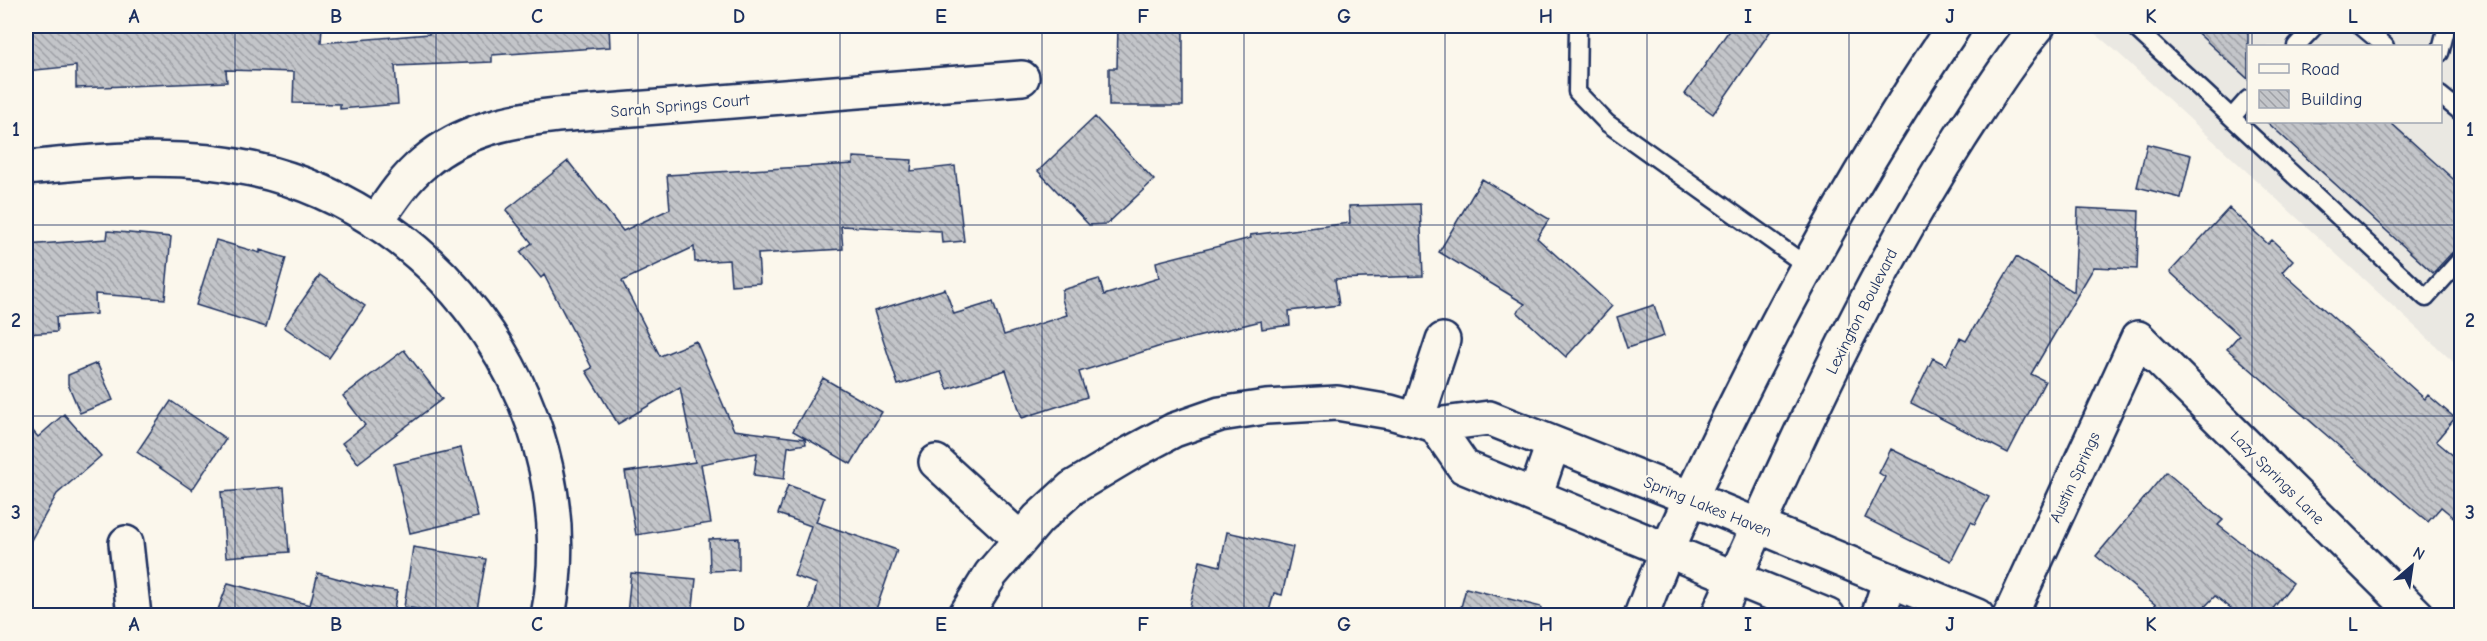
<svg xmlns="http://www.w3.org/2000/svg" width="2487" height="641" viewBox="0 0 2487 641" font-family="'Comic Neue',sans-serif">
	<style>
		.built { fill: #eae8e2; fill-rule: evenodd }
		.building { fill: url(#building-back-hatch); stroke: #1b2f5e; stroke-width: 1.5 }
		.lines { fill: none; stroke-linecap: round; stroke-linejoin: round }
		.lane-casing { stroke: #1b2f5e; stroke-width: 21 }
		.street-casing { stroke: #1b2f5e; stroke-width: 38 }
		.secondary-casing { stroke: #1b2f5e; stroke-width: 38 }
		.lane { stroke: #fbf7ec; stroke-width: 16 }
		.street { stroke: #fbf7ec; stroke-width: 33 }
		.secondary { stroke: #fbf7ec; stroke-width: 33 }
		.grid { fill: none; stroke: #1b2f5e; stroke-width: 1.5; stroke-opacity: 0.55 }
		.labels { text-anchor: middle; stroke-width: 5; stroke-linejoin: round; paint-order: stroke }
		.street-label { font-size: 16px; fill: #1b2f5e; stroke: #fbf7ec }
		.neatline { fill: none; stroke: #1b2f5e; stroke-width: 2 }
		.grid-label { font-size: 20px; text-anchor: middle; font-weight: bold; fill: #1b2f5e }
	</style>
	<defs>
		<pattern id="building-back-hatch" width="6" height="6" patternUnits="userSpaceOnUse" patternTransform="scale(1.5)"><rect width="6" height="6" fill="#c3c5c9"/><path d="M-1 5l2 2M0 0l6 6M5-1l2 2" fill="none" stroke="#9ea0a6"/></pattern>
	</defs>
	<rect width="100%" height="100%" fill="#fbf7ec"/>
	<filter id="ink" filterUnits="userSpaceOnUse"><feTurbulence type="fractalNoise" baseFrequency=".0167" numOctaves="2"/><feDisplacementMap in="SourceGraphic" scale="12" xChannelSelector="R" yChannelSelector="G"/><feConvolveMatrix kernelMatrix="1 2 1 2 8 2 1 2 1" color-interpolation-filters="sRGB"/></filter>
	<g filter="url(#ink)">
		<path class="built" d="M2086 26H2461V369L2116 51ZM2248 46H2440V122H2248Z"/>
		<path class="building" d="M26 26H322L321 43 429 34V26H609L610 47 492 55V62L395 66 398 104 340 109V104L293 103 294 72 226 70 227 82 76 88V66L26 71Z
			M1118 26H1183V106H1109V68H1117Z
			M1732 26H1774L1713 114 1685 94Z
			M2190 26H2248V79Z
			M1095 117 1154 180 1107 224 1089 225 1038 171Z
			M2267 122H2390L2462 187V242L2433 273Z
			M2147 144 2191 155 2181 198 2137 187Z
			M853 157 912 160 911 171 955 166 964 241 942 243 941 231 841 226 843 249 758 254 760 283 731 285 729 260 695 262 694 247 622 281 660 356 696 341 734 430 805 439 806 444 788 447 784 479 754 475 757 453 701 464 711 523 636 535 625 472 695 462 680 387 618 424 586 371 592 368 544 275 541 278 520 252 532 243 506 210 568 161 623 231 670 209 667 175 853 164Z
			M1482 179 1549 219 1537 238 1612 306 1566 357 1517 312 1525 304 1439 252Z
			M1420 204 1423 276 1335 279 1339 305 1289 311 1290 325 1262 329 1261 321 1161 346 1079 372 1087 397 1022 418 1006 370 948 389 941 372 898 385 874 311 945 289 954 314 993 302 1004 335 1067 315 1062 299V290L1099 279 1104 295 1159 278 1156 262 1251 238 1250 235 1350 223 1349 206Z
			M2078 208 2139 211 2137 269 2094 267 2031 374 2045 381 2008 453 1911 403 1933 358 1946 365 1960 338 1966 341 2016 257 2074 292Z
			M2229 208 2268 244 2272 240 2293 260 2282 272 2425 399 2428 395 2455 418 2436 441 2462 463V524L2441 507 2428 522 2354 459 2227 349 2239 335 2170 272Z
			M108 231 171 237 165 299 95 294 96 314 56 317 57 332 26 334V245L107 239Z
			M216 240 260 253V250L286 258 266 327 196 305Z
			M320 275 365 306 329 358 284 327Z
			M1654 305 1664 336 1627 348 1617 317Z
			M404 350 442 399 358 463 342 443 365 425 343 396Z
			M97 363 113 400 80 413 68 384V375Z
			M823 378 882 412 851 464 793 431Z
			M171 401 226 439 192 490 137 452Z
			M64 414 101 456 57 494 26 549V423L38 437Z
			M461 448 478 517 410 533 394 464Z
			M1891 449 1989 497 1975 524 1971 522 1951 561 1865 518 1885 477 1879 473Z
			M2166 472 2223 520 2218 525 2293 583 2268 615H2240L2215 596 2197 615H2168L2096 556Z
			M788 485 824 498 816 522 897 550 874 615H809L817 584 794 576 811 526 778 514Z
			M284 487 289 552 226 557 221 492Z
			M1227 532 1293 547 1282 595 1274 593 1268 615H1188L1200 561 1220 566Z
			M739 538V570L710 571 709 539Z
			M413 547 486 559 476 615H460L404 607Z
			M318 573 365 586 397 591 393 615H216L228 583 310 605Z
			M631 573 696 579 692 615H627Z
			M1466 588 1541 607 1540 615H1459Z"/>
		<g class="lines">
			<g class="lane-casing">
				<path id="lane" d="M1578 26 1577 92 1607 123 1807 266
					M2133 26 2426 298 2462 258
					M2361 26 2385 46
					M2296 46 2315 26
					M2440 53 2447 26
					M2440 95 2462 113
					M2232 117 2248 99"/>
			</g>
			<g class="street-casing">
				<path id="street" d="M26 168C102 161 176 152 252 169 449 212 587 417 548 616
					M376 222C390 201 405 178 425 162 462 130 511 120 557 115L1022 78
					M1417 419 1443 340
					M1435 425 1464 467 1828 616
					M936 462 1020 539
					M1535 496 1553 444
					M126 543 134 616
					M965 616 991 574 1038 519 1072 488 1129 454 1174 430 1220 414 1266 407 1337 403 1390 412 1435 425 1489 418 1691 498 1977 616
					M1878 616 1890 580
					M2010 616 2138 338 2418 616"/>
			</g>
			<g class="secondary-casing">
				<path id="secondary" d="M1641 616C1668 543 1702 473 1736 404 1801 273 1872 147 1954 26
					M1718 616C1791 451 1863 290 1960 138 1985 100 2009 61 2038 26"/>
			</g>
			<use href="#lane" class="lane"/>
			<use href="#street" class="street"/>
			<use href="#secondary" class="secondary"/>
		</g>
	</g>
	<path class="grid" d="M235 26V616M436 26V616M638 26V616M840 26V616M1042 26V616M1244 26V616M1445 26V616M1647 26V616M1849 26V616M2050 26V616M2252 26V46M2252 122V616M26 225H2462M26 416H2462"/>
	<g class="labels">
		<g class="street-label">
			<text transform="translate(680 105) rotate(-5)" y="6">Sarah Springs Court</text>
			<text transform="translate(1861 311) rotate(-63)" y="6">Lexington Boulevard</text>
			<text transform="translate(2074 477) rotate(-65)" y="6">Austin Springs</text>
			<text transform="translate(2278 477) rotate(45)" y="6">Lazy Springs Lane</text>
			<text transform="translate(1708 506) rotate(22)" y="6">Spring Lakes Haven</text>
		</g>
	</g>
	<rect width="2487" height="641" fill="none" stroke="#fbf7ec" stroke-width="66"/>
	<rect x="2247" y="45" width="195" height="78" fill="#fbf7ec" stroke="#a1a7b3" stroke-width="1.5"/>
	<rect x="2259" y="64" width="30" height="9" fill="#fbf7ec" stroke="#a1a7b3" stroke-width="1.5"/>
	<text x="2301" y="75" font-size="18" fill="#1b2f5e">Road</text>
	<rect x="2259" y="90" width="30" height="18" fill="url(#building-back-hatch)" stroke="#a1a7b3" stroke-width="1.5"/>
	<text x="2301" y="105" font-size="18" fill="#1b2f5e">Building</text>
	<g transform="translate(2412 566) rotate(29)" stroke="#fbf7ec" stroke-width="4.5" paint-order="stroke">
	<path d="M0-4.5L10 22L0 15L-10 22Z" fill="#1b2f5e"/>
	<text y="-9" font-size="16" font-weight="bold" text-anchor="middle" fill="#1b2f5e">N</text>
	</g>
	<rect x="33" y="33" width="2421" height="575" class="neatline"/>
	<g class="grid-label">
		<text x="134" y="23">A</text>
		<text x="336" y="23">B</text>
		<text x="537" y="23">C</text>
		<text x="739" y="23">D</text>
		<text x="941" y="23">E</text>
		<text x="1143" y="23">F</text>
		<text x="1344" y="23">G</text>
		<text x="1546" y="23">H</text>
		<text x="1748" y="23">I</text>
		<text x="1950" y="23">J</text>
		<text x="2151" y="23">K</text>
		<text x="2353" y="23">L</text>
		<text x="16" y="136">1</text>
		<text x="2470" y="136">1</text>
		<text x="16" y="327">2</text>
		<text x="2470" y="327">2</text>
		<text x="16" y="519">3</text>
		<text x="2470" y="519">3</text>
		<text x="134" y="631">A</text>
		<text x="336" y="631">B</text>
		<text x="537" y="631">C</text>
		<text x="739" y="631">D</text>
		<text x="941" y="631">E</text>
		<text x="1143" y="631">F</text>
		<text x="1344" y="631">G</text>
		<text x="1546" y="631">H</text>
		<text x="1748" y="631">I</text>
		<text x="1950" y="631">J</text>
		<text x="2151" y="631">K</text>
		<text x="2353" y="631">L</text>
	</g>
</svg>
